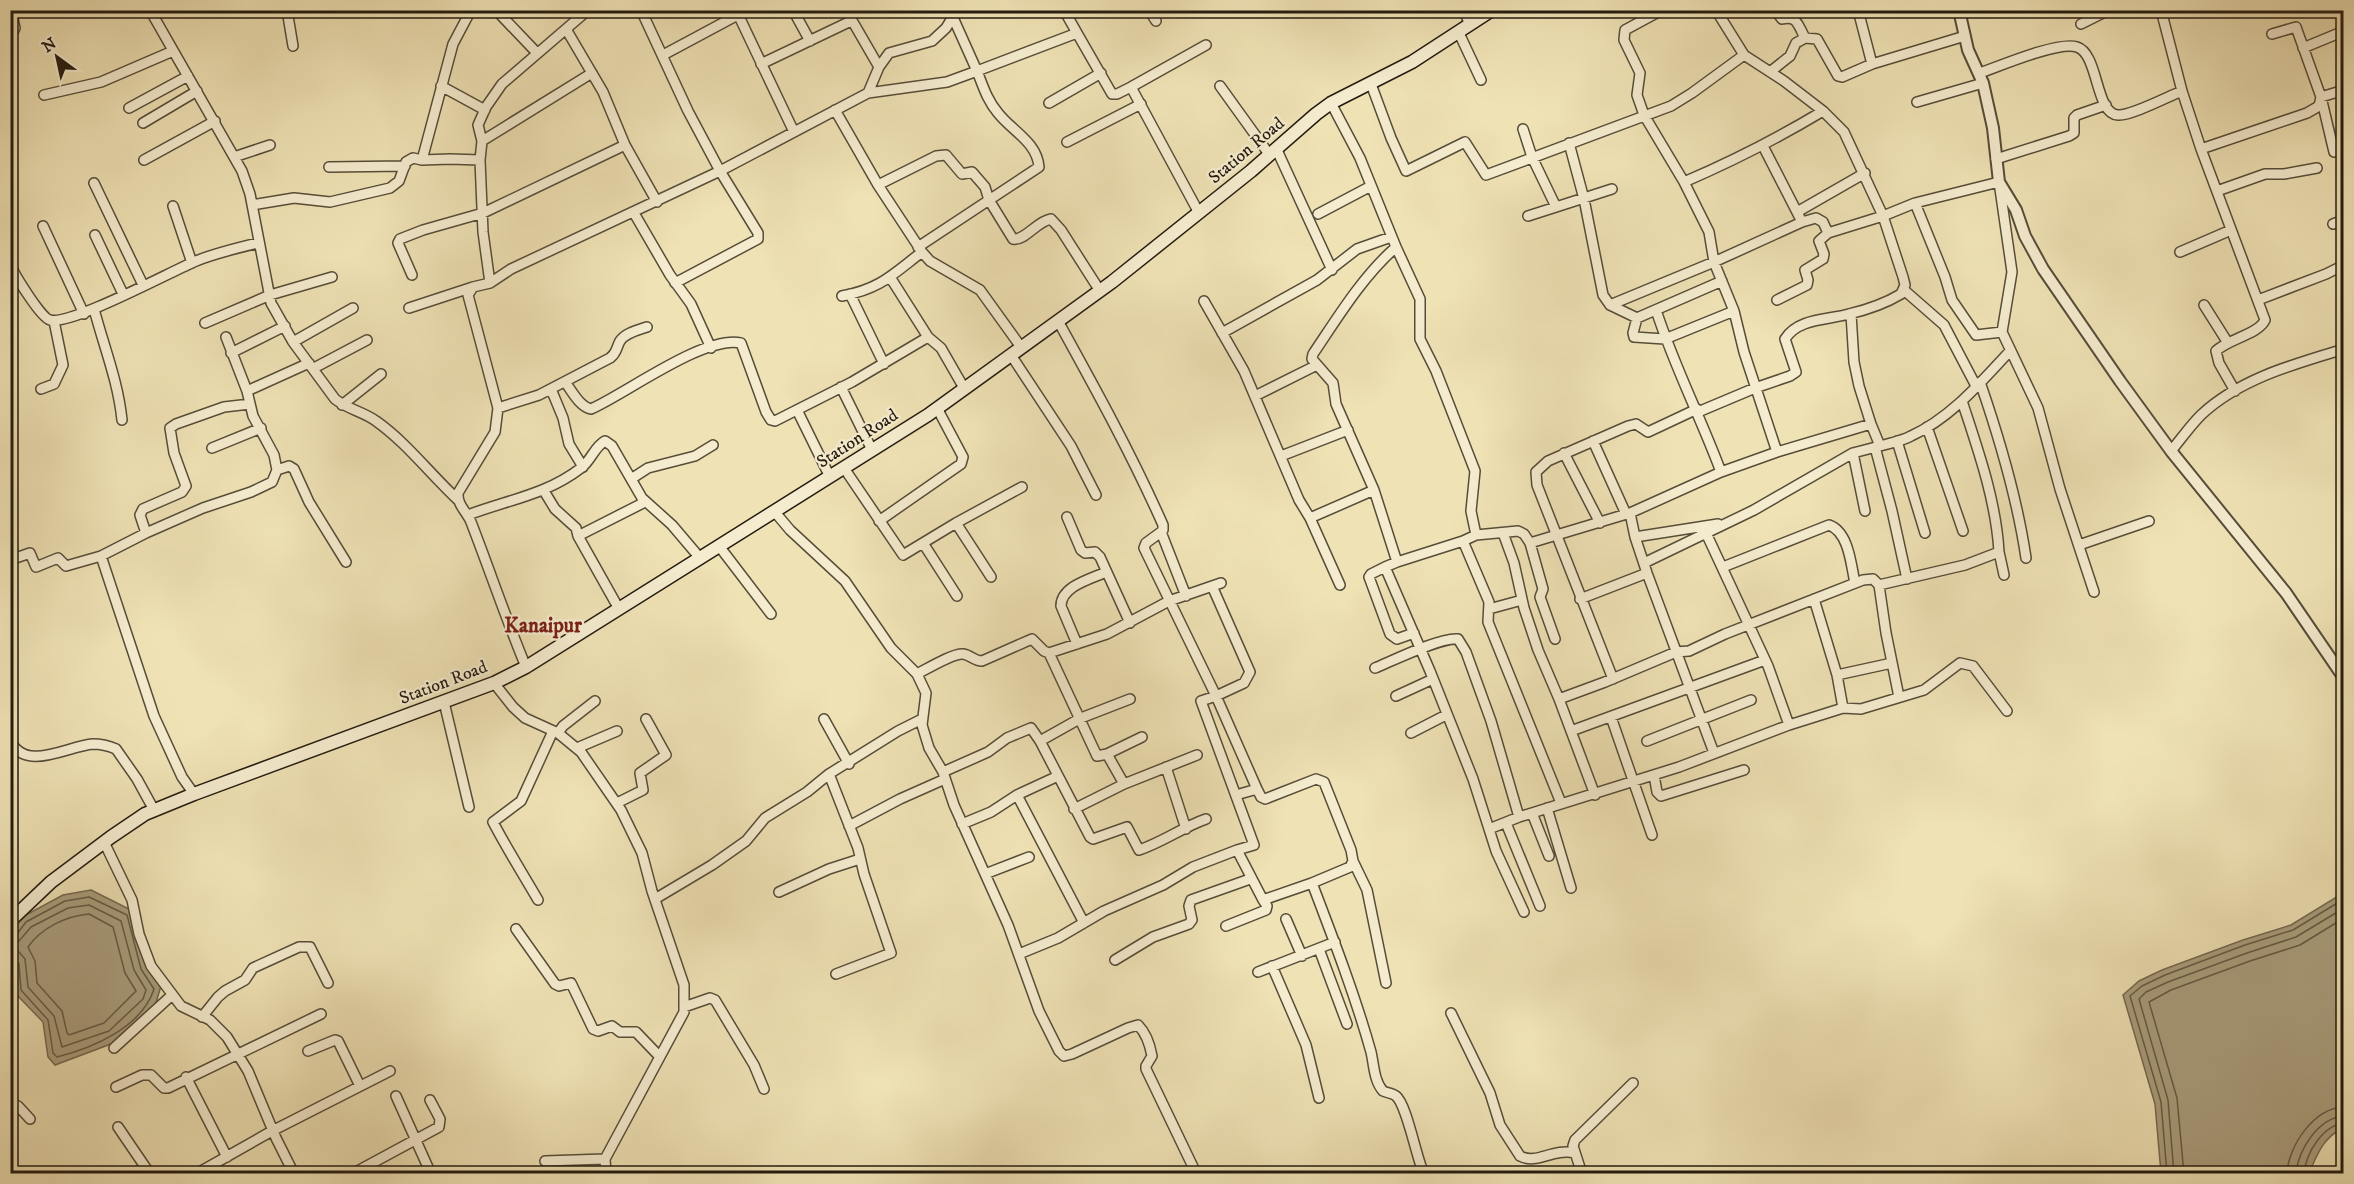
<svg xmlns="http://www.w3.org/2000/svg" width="2354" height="1184" viewBox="0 0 2354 1184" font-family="'IM FELL DW Pica',serif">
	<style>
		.water { fill: #aa9e7d; stroke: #746a51; stroke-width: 1.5 }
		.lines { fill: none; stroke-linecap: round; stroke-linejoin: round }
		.shore { stroke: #665c46; stroke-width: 1.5 }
		.minor-casing { stroke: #564d39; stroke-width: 12 }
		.tertiary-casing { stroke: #564d39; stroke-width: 14 }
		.secondary-casing { stroke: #231b10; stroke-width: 15 }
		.minor { stroke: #f5eccf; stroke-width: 9 }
		.tertiary { stroke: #f5eccf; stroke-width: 10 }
		.secondary { stroke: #f5eccf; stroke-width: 12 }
		.labels { text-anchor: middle; stroke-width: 4.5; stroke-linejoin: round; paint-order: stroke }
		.street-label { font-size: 18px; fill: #231b10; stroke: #f5eccf }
		.quarter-label { font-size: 21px; font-weight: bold; fill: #7a1f14; stroke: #f5eccf }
	</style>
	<rect width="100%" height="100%" fill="#efe2b5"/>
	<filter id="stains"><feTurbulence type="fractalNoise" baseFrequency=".00333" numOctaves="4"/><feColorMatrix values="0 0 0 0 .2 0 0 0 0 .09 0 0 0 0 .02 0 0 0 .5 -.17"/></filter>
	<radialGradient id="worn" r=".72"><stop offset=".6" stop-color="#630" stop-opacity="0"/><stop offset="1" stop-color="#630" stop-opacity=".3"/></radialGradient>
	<path class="water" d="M91 890 133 911 161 986 155 1006 116 1042 55 1065 48 1057 43 1022 15 993 13 962 11 955V933L22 917 63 895Z
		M2343 893V1128C2323 1138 2318 1153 2309 1173H2161L2155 1104 2123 995 2139 981 2162 970 2243 940 2291 925Z"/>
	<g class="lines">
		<path class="shore" d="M89 914 113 927 125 973 136 991 104 1023 69 1035 67 1033 62 1011 37 983 35 961 28 947C41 928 66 916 89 914Z
			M10 935 17 934 26 922 65 901 89 897 127 915 141 969 154 989C142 1027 93 1048 57 1057L53 1053 48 1020 21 990 19 964 16 960 10 958
			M10 943 19 941 31 927 68 908 89 905 121 921 134 970 146 990 143 999 109 1031 62 1047 54 1016 28 987 25 959 19 952 10 951
			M2167 1174 2161 1102 2130 996 2142 986 2165 975 2245 945 2293 930 2344 899
			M2174 1174 2168 1100 2139 999 2146 992 2168 982 2247 953 2296 937 2344 908
			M2184 1174 2177 1098 2149 1002 2171 990 2250 961 2300 945 2344 918
			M2287 1174C2288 1146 2314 1108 2344 1107
			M2296 1174C2298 1150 2318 1118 2344 1116
			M2304 1174C2306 1153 2322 1126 2344 1123"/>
		<g class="minor-casing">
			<path id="minor" d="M150 10 242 171 250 194 271 303 293 342 335 399C347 409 364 412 376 421 407 443 430 474 458 500
				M287 10 293 46
				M496 10 537 53
				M641 10 688 111 720 171 758 233V239L675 283
				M736 10 794 132
				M793 10 810 41
				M846 10 879 67
				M1149 10 1156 21
				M1464 10 1469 23
				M1662 10 1625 30 1624 40 1640 73 1637 95 1644 115 1684 182
				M1716 10 1744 55 1784 81 1823 111 1844 132 1883 216 1915 203 1945 277 1952 300 1976 335 2002 332
				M1775 10 1782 19C1797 15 1798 25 1805 38
				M1858 10 1872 64 1965 36
				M2161 10 2182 91 2201 149 2265 320C2259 334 2228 339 2216 351L2219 363 2235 391
				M951 13 977 71 1077 33 1064 10
				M2081 24 2109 10
				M566 29 603 92 625 145 657 202
				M1458 31 1481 80
				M1077 33 1112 94H1117L1131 87
				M10 38 15 28 11 10
				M2303 48 2344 31
				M663 55 747 10
				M761 64 851 21
				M1770 72 1790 56 1796 43 1805 38 1817 39 1838 76 1842 77 1872 64
				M1980 73C2000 66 2058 41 2077 47 2099 54 2095 114 2118 115 2131 116 2169 96 2182 91
				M1371 84 1391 138 1406 171 1465 142 1486 175 1671 106 1692 93 1744 55
				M441 86 485 110
				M1220 86 1269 154
				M868 93 947 82 977 71C983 86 987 100 998 113 1012 131 1037 142 1039 167L918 247
				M44 95 101 82 173 51
				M1917 102 1983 83
				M1049 103 1101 73
				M1331 103 1360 158 1396 247C1362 277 1338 317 1313 354L1312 359 1333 383 1336 404 1374 490 1397 562 1385 567 1430 671 1473 779 1496 851 1524 912
				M129 108 188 76
				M835 110 878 185 922 252 930 261 980 290 1021 347
				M143 123 197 91
				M1523 129 1532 157 1556 207
				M482 141 592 73
				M1067 142 1141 104
				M1569 143 1584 199 1603 295 1610 305 1637 318 1722 281
				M1763 146 1802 222
				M1276 148 1332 270
				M2201 149 2307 113 2319 106 2321 97 2296 27 2272 34
				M2334 152 2321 97 2344 90
				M234 157 270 145
				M1996 159 2069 136 2074 133V118L2077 115 2106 105
				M144 160 215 121
				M422 160 450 159 480 160
				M329 167 405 166
				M94 183 143 285
				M878 185 936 156 946 155 962 174 972 172 985 187 989 200 1013 239C1025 241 1037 221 1051 219L1061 230 1100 291
				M2217 191 2265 174H2284L2317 168
				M1915 203 1999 182 2012 272 2002 332 2038 408 2060 489 2094 592
				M252 205 294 198 330 202 390 188 399 181 406 162 413 158 422 160 453 44 471 10
				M173 206 192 263
				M1797 212 1865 173
				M634 213 670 275 691 304 711 348
				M1199 213 1131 87 1206 45
				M1318 214 1371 186
				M1528 216 1612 189
				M2333 224 2344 220
				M43 226 84 314
				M95 235 123 294
				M1396 247 1420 299V339L1436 371 1475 471 1471 511 1476 535
				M2180 252 2231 230
				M10 264C14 274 41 318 50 320 70 326 170 272 196 261 216 253 237 248 258 243
				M412 275 398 243 400 239 423 230 483 213 625 145
				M890 277 928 337 941 348 964 388
				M490 283 483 232 480 160 482 141 478 125 486 107 502 84 588 10
				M1904 290 1944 325 1976 386
				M850 294 884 364
				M842 296C880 289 892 275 922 252
				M1777 300 1807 285 1808 280 1805 270 1823 259 1824 254 1819 241 1828 233
				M2258 300 2326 274 2344 265
				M1204 301 1244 371 1299 500 1310 518 1374 490
				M1610 305 1714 262 1802 222 1816 218 1823 222 1828 233 1883 216 1903 277 1905 285 1901 294C1886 303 1866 310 1849 314 1828 320 1798 318 1785 339L1796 372 1790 376 1755 388 1698 412
				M2204 305 2228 343
				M409 308 473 287
				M94 309C104 347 118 381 122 420
				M1656 310C1674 366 1701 418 1721 472
				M1851 314 1854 362 1859 386 1871 424
				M1637 318 1633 333 1634 337 1665 339 1734 311
				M1058 321C1095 388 1132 455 1163 525V530L1161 532 1186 596
				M205 323 270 295 332 277
				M1222 333 1317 280 1357 249 1391 237
				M226 337 247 391
				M293 342 353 308
				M231 353 285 326
				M1011 355 1071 446 1096 495
				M314 368 367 340
				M565 382C572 391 579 406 591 409 627 393 704 335 741 343L766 412 771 420 775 421 852 382 928 337
				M1980 382C2000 440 2017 497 2026 558
				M841 387 872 450
				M41 389 54 384 63 365 54 321
				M551 389 563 418 569 444 583 467
				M1255 396 1317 365
				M342 405 381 374
				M498 408 539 395 610 358C617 353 616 348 620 341 625 333 638 330 647 327
				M797 410 830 477
				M1927 427 1963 531
				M1593 441 1626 514
				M1897 441 1925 533
				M1875 447 1892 511 1907 579
				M212 448 261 428
				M2171 451C2181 439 2190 426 2201 415 2239 379 2294 364 2344 349
				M1777 452 1744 352 1734 311 1714 262 1709 232 1684 182C1733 161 1778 138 1823 111
				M1564 453 1600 523
				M1853 453 1865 511
				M1281 456 1348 430
				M844 468 903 555 956 523 991 577
				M277 470 289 466 294 469 309 502 346 562
				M631 479 648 468 695 456 713 445
				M544 491 555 509 576 528 578 536 619 609
				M774 511 790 530 845 581 891 648 917 674C927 669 953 653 963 654 971 655 974 661 982 661L1032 639 1044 651 1049 653 1107 634 1169 601 1221 583
				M1630 513 1635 537 1647 573 1714 753
				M468 515C507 500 546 495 581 468 591 461 594 447 605 441L612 446 642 498 672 525 700 558
				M1067 517 1081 550 1085 553 1095 552 1100 557 1130 623
				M1310 518 1340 585
				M879 521 961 464 963 457 937 408
				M956 523 1022 487
				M1161 532 1146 543 1144 548 1216 696 1201 701 1254 845 1237 850 1263 900 1312 883C1333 938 1355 995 1371 1052 1374 1065 1374 1081 1383 1091 1387 1093 1393 1093 1396 1096 1407 1105 1416 1157 1424 1174
				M146 533 140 515 143 509 182 492 186 486 174 453 170 428 176 424 224 407 250 404
				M1503 533 1514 563 1524 608 1538 650 1559 699 1605 682 1676 652 1689 651 1725 634 1863 580 1873 579 1879 585 1965 565 1999 552C1996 500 1978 450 1962 401
				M1706 533 1768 666 1789 725
				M578 536 645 502
				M1635 537 1718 524
				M923 543 957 596
				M1530 543 1543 589 1540 597 1555 639
				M2079 545 2149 521
				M719 546 771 614
				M1999 552 2004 575
				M101 556 146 533 203 508 251 492 272 482 277 470 274 455 253 416 247 391 309 363
				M10 560 30 553 36 567 58 558 66 566 101 556 154 716 182 777 194 794
				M1397 562 1463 541
				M1644 563 1754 510 1853 453 1880 446
				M1385 567 1371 574 1369 577 1390 634 1397 639 1414 633
				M1723 567 1829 525C1849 532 1851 565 1855 583
				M1879 585 1886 633 1899 697
				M1212 586 1250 672 1244 683 1216 696 1257 789
				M1580 599 1647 573
				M1814 599 1837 675 1843 708
				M1489 609 1522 600
				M1077 644 1061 606C1061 586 1091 579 1106 572
				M1049 653 1097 756 1107 754 1142 737
				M526 667C506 619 490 571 471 522 467 512 457 505 458 493L495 432 498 408 468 295 473 287 490 283 511 269 720 171 868 93 879 67 889 53 932 41 946 28 957 10
				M1375 668C1394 660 1441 637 1458 639L1466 652 1491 721 1519 817
				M917 674 926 693 922 725 929 748 943 772 988 752 1007 738 1031 728 1040 741 1090 837 1093 839 1127 827 1139 850C1163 842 1183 827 1206 819
				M1837 675 1892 663
				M1613 679 1537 485 1536 472 1548 461 1628 426 1636 424 1648 432 1697 409
				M494 683 513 707 525 718 558 733 581 752 621 810 642 853 652 891 684 985V1012L605 1159 606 1174
				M1396 696 1433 679
				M1559 699 1595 795
				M444 702 469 807
				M1611 717 1652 835
				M824 719 849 764
				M1571 731 1765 660
				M558 733 563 726 595 701
				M1411 733 1446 715
				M10 740C25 773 67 746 93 744 101 744 109 746 116 749L137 779 154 810
				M1040 741 1081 718 1130 699
				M1647 741 1751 700
				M577 748 617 731
				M1107 754 1124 784
				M1166 767 1186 829
				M943 772 954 805 1008 925 1039 1011 1059 1051 1064 1056 1072 1054 1128 1028 1138 1025C1146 1033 1150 1045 1152 1056L1146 1066V1069L1195 1171
				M1654 775 1657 792 1661 796 1744 770
				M1017 795 1084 923
				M1236 795 1257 789 1261 797 1265 799 1316 779 1324 782 1351 850 1353 861 1350 867 1312 883
				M617 803 643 790 640 773 666 755 646 719
				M1561 803 1488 622 1489 602 1463 541 1476 535 1518 531 1524 534 1530 543 1630 513 1721 472 1777 452 1871 424 1880 446C1890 443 1902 441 1911 436 1951 418 1981 382 2010 351
				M1547 808 1571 888
				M1074 809 1124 784 1197 755
				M1532 813 1549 856
				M1506 823 1540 906
				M962 824 991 812 1017 795 1058 776
				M849 826 900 799 945 779
				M1489 829 1519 817 1679 767 1789 725 1843 708 1861 709 1924 690 1960 663 1973 666 2007 711
				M104 842 132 900 139 934 151 966 181 1006 210 1020 227 1037 248 1071 276 1138 294 1174
				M1353 861 1367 890 1386 983
				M985 874 1029 857
				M779 892 829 869 860 859
				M655 899 712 865 746 841 765 818 807 792 829 774
				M538 900C523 874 507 849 493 822L521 801 553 731
				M1286 919 1302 956
				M1226 926 1266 910 1267 906 1263 900
				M516 929 555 984 559 986 571 983 593 1029 598 1031 612 1026 620 1032H636L660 1057
				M1319 949 1347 1024
				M1019 954 1058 938 1104 911 1163 885 1193 867 1237 850
				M1115 960 1153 937 1189 924 1192 920 1189 906 1191 900 1250 879
				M1272 966 1306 1045 1319 1098
				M1258 972 1335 942
				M836 974 891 953 864 874 858 848 829 774 898 731 922 719
				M684 1007 710 998 715 1000 754 1065 764 1089
				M1451 1013 1490 1093 1500 1125 1520 1156C1537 1165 1552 1148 1575 1153
				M202 1017 218 997 225 991 245 980 253 968 299 947H310L328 983
				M114 1048 172 995
				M308 1051 335 1040 338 1041 360 1086
				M186 1077 227 1157
				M116 1087 142 1075H151L164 1088H168L321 1014
				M396 1096 431 1174
				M10 1103 18 1106 30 1119
				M118 1127 150 1174
				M545 1161 605 1159
				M196 1174 272 1131 390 1071
				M352 1174 439 1127 440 1119 430 1100
				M1582 1174 1573 1146 1575 1140 1633 1083"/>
		</g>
		<g class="tertiary-casing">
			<path id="tertiary" d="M1959 10 1968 50 1983 83 1993 128 1999 182 2016 210 2025 236 2043 269 2120 381 2171 451 2286 593 2344 678"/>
		</g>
		<g class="secondary-casing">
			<path id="secondary" d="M10 921 51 882 111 837 145 814 194 794 494 683 526 667 928 415 1112 282 1251 171 1316 114 1331 103 1412 62 1492 10"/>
		</g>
		<use href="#minor" class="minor"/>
		<use href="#tertiary" class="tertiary"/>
		<use href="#secondary" class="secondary"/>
	</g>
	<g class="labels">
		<g class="street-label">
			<text transform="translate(1246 150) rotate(-40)" y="6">Station Road</text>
			<text transform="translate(857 438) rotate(-33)" y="6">Station Road</text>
			<text transform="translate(443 682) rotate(-21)" y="6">Station Road</text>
		</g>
		<g class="quarter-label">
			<text x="543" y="632">Kanaipur</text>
		</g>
	</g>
	<rect width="2354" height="1184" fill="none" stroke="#efe2b5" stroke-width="36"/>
	<rect x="12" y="12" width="2330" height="1160" fill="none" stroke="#231b10" stroke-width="3"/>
	<rect x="18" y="18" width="2318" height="1148" fill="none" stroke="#231b10" stroke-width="1.5"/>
	<g transform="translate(57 57) rotate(327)" stroke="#f5eccf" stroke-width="4.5" paint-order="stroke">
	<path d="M0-4.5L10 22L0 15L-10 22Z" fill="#231b10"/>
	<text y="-9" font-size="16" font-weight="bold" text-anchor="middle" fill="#231b10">N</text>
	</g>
	<rect width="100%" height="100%" filter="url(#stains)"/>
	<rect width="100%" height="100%" fill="url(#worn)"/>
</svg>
